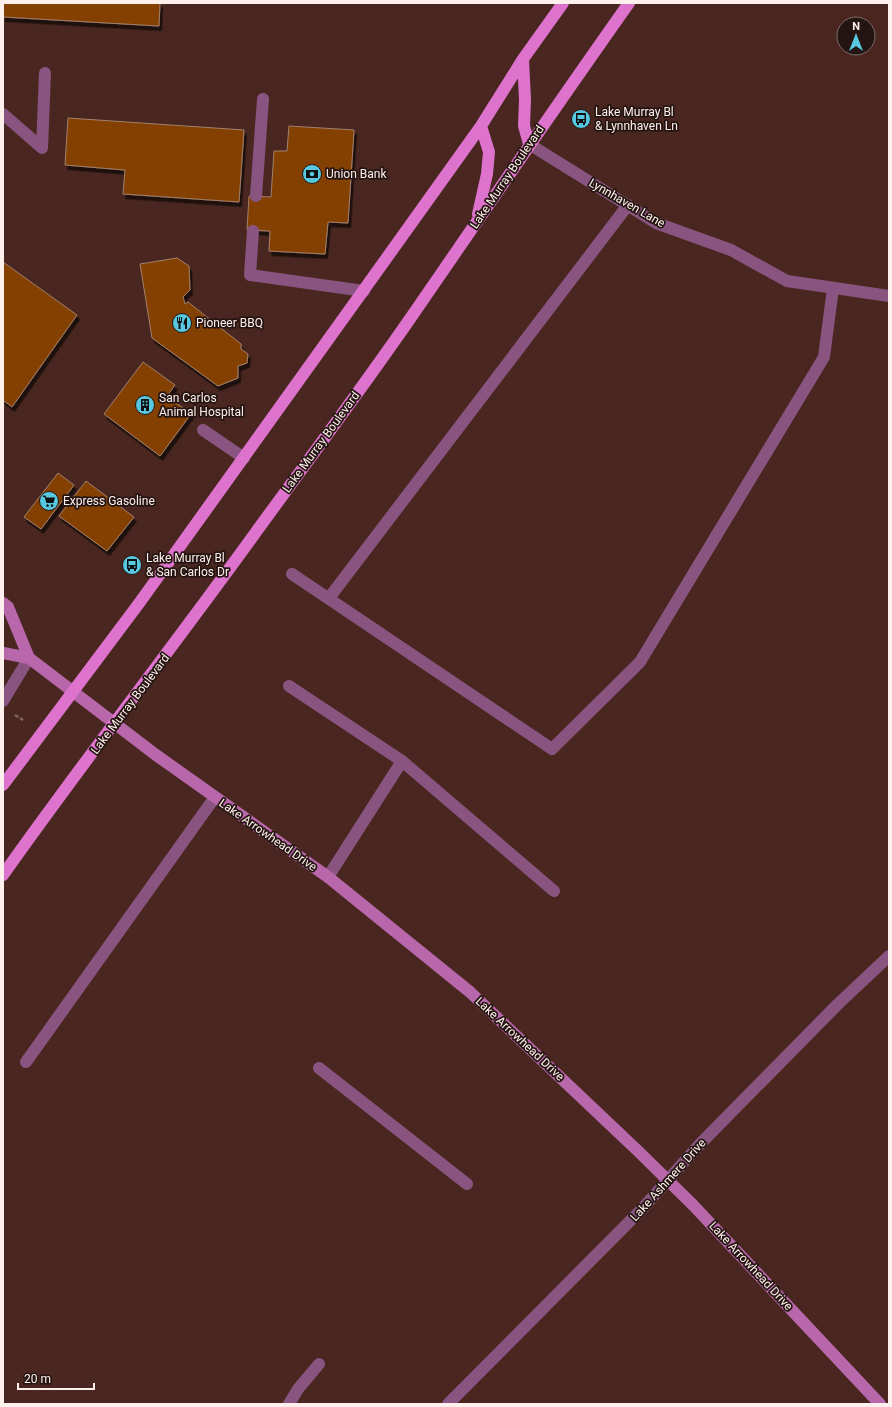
<svg xmlns="http://www.w3.org/2000/svg" width="892" height="1407" viewBox="0 0 892 1407" font-family="Roboto,sans-serif">
	<style>
		.building { fill: #844000; stroke: #a3806b; filter: url(#shadow) }
		.lines { fill: none; stroke-linecap: round; stroke-linejoin: round }
		.path { stroke: #81655f; stroke-width: 2.5; stroke-dasharray: 4 2; stroke-linecap: butt }
		.lane { stroke: #895580; stroke-width: 12 }
		.street { stroke: #895580; stroke-width: 12 }
		.secondary { stroke: #b967ab; stroke-width: 12 }
		.primary { stroke: #de73cd; stroke-width: 12 }
		.labels { text-anchor: middle; stroke-width: 3.5; stroke-linejoin: round; paint-order: stroke }
		.poi-label { font-size: 12px; fill: #fef0ec; stroke: #251512; text-anchor: start }
		.street-label { font-size: 12px; fill: #fef0ec; stroke: #251512 }
	</style>
	<defs>
		<filter id="shadow"><feDropShadow dx="2.5" dy="4.5" stdDeviation="0" flood-color="#0009"/></filter>
	</defs>
	<rect width="100%" height="100%" fill="#492720"/>
	<path class="building" d="M3 3H160L159 26 3 17Z
		M68 118 244 130 239 202 123 194 125 170 65 165Z
		M289 126 354 130 348 223 328 222 325 254 269 251 270 231 247 230 249 196 271 197 274 151H287Z
		M177 258 189 266 190 290 183 297 185 304 188 302 241 344V349L248 354 247 363 238 366V378L218 386 152 338 140 264Z
		M3 262 77 315 12 407 3 400Z
		M143 362 175 385 167 396 191 414 160 456 104 414Z
		M58 473 74 485 41 529 24 517Z
		M86 481 134 517 107 551 59 516Z"/>
	<g class="lines">
		<path class="path" d="M15 715 23 720"/>
		<path class="lane" d="M3 114 42 148 45 73
			M256 196 263 99
			M253 231 250 275 364 291
			M203 430 244 458
			M292 574 552 749 640 662 824 357 833 288
			M329 598 628 205
			M289 686 402 761 328 877
			M402 761 554 891
			M26 1062 215 797
			M319 1068 467 1184
			M289 1404 298 1389 319 1364"/>
		<path class="street" d="M529 144 656 223 731 250 787 281 889 296
			M3 701 29 658
			M448 1404 642 1209 700 1144 838 1004 889 956"/>
		<path class="secondary" d="M3 603 8 607 29 658
			M3 653 29 658 156 755 328 877 470 992 638 1151 693 1205 880 1404"/>
		<path class="primary" d="M523 59 525 100 524 126 529 144
			M478 214 487 174 489 152 481 126
			M3 785 140 602 368 284 481 126 523 59 563 3
			M3 875C85 759 173 647 256 532 309 459 363 387 414 313 485 210 556 106 629 3"/>
	</g>
	<defs>
		<g id="bus-disc" transform="scale(1)"><circle r="9.5" fill="#56c9e1" stroke="#251512"/><path d="M-5-6H5V4H4V6H2V4H-2V6H-4V4H-5ZM-3.5-4V0h7V-4ZM-3.5 1.2v1.5H-2V1.2ZM2 1.2v1.5H3.5V1.2Z" fill="#111"/></g>
		<g id="bank-disc" transform="scale(1)"><circle r="9.5" fill="#56c9e1" stroke="#251512"/><path d="M-6-4H6V4H-6ZM0-2.3a2.3 2.3 0 1 0 0 4.6a2.3 2.3 0 1 0 0-4.6Z" fill="#111"/></g>
		<g id="restaurant-disc" transform="scale(1)"><circle r="9.5" fill="#56c9e1" stroke="#251512"/><path d="M-5-6h1v4h1v-4h1v4h1v-4h1v5L-1.5 .5V6h-2V.5L-5-1ZM5-6V6H3V1.5H1.5Q1.5-4 5-6Z" fill="#111"/></g>
		<g id="building-disc" transform="scale(1)"><circle r="9.5" fill="#56c9e1" stroke="#251512"/><path d="M-4-6H4V6H1V3H-1V6H-4ZM-2.5-4.3h1.7v1.8h-1.7ZM.8-4.3h1.7v1.8H.8ZM-2.5-1h1.7V.8h-1.7ZM.8-1h1.7V.8H.8Z" fill="#111"/></g>
		<g id="supermarket-disc" transform="scale(1)"><circle r="9.5" fill="#56c9e1" stroke="#251512"/><path d="M-6-5.5h2.5l.6 2H6L4.5 2H-2.5L-4.4-4H-6ZM-1.5 3.2a1.3 1.3 0 1 0 .1 0ZM3 3.2a1.3 1.3 0 1 0 .1 0Z" fill="#111"/></g>
	</defs>
	<g fill-rule="evenodd">
		<use href="#bus-disc" x="581" y="119"/>
		<use href="#bank-disc" x="312" y="174"/>
		<use href="#restaurant-disc" x="182" y="323"/>
		<use href="#building-disc" x="145" y="405"/>
		<use href="#supermarket-disc" x="49" y="501"/>
		<use href="#bus-disc" x="132" y="565"/>
	</g>
	<g class="labels">
		<g class="poi-label">
			<text x="595" y="116">Lake Murray Bl<tspan x="595" dy="14">&amp; Lynnhaven Ln</tspan></text>
			<text x="326" y="178">Union Bank</text>
			<text x="196" y="327">Pioneer BBQ</text>
			<text x="159" y="402">San Carlos<tspan x="159" dy="14">Animal Hospital</tspan></text>
			<text x="63" y="505">Express Gasoline</text>
			<text x="146" y="562">Lake Murray Bl<tspan x="146" dy="14">&amp; San Carlos Dr</tspan></text>
		</g>
		<g class="street-label">
			<text transform="translate(507 177) rotate(-56)" y="4">Lake Murray Boulevard</text>
			<text transform="translate(627 203) rotate(30)" y="4">Lynnhaven Lane</text>
			<text transform="translate(321 442) rotate(-54)" y="4">Lake Murray Boulevard</text>
			<text transform="translate(130 704) rotate(-53)" y="4">Lake Murray Boulevard</text>
			<text transform="translate(268 835) rotate(35)" y="4">Lake Arrowhead Drive</text>
			<text transform="translate(520 1039) rotate(43)" y="4">Lake Arrowhead Drive</text>
			<text transform="translate(668 1180) rotate(-48)" y="4">Lake Ashmere Drive</text>
			<text transform="translate(751 1266) rotate(47)" y="4">Lake Arrowhead Drive</text>
		</g>
	</g>
	<rect width="892" height="1407" fill="none" stroke="#fef0ec" stroke-width="8"/>
	<g transform="translate(856 36)"><circle r="19" fill="#251512" stroke="#7c6d69"/>
	<path d="M0-3L7 15L0 10L-7 15Z" fill="#56c9e1"/>
	<text y="-6" font-size="11" font-weight="bold" text-anchor="middle" fill="#fef0ec">N</text>
	</g>
	<path d="M18 1383v6h76v-6" fill="none" stroke="#fef0ec" stroke-width="2"/>
	<text x="24" y="1383" font-size="12" fill="#fef0ec" stroke="#251512" stroke-width="3" paint-order="stroke">20 m</text>
</svg>
